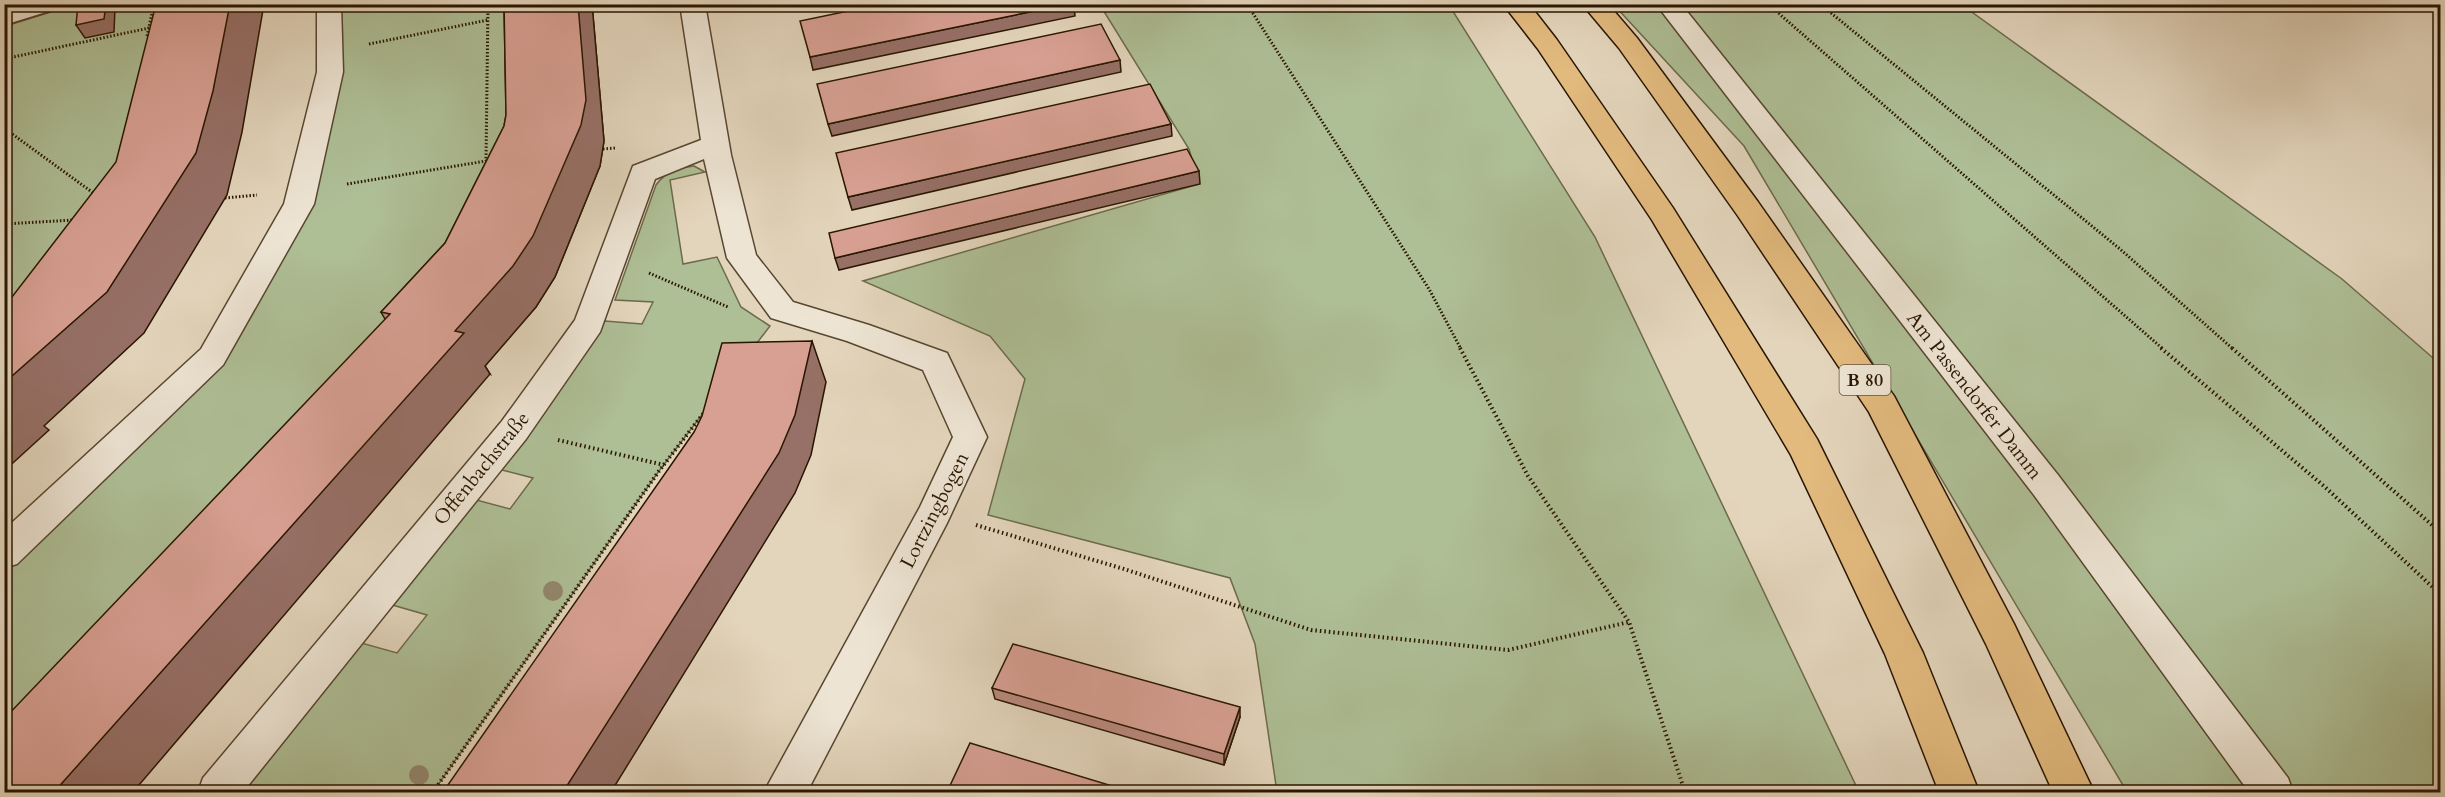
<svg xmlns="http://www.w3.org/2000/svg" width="2445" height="797" viewBox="0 0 2445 797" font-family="Cardo,serif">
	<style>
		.green { fill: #aebe95; stroke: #6c6a4b; stroke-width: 1.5 }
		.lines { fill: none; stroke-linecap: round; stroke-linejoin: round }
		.service-casing { stroke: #584630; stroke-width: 4 }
		.minor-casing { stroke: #584630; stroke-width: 3 }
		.trunk-casing { stroke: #291601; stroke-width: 3 }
		.path-far1 { stroke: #291601; stroke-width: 3; stroke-dasharray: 1.5 2; stroke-linecap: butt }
		.path { stroke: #291601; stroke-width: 4; stroke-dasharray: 1.5 3; stroke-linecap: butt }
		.service { fill: #ede4d3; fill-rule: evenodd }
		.minor { fill: #ede4d3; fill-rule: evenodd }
		.trunk { fill: #e2ba7e; fill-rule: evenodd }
		.tree { fill: #93876d }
		.wall { fill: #ba8a7e; stroke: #291601; stroke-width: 1.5 }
		.shaded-wall { fill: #977067; stroke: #291601; stroke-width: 1.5 }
		.building { fill: #d8a093; stroke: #291601; stroke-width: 1.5 }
		.labels { text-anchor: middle; stroke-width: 5; stroke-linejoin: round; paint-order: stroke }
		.shield { fill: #ede4d3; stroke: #645440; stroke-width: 1.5 }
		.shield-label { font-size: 18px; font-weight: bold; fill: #291601 }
		.street-label { font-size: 20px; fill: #291601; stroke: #ede4d3 }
	</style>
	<rect width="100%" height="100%" fill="#e3d5bc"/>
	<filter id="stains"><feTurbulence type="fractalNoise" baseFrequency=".00333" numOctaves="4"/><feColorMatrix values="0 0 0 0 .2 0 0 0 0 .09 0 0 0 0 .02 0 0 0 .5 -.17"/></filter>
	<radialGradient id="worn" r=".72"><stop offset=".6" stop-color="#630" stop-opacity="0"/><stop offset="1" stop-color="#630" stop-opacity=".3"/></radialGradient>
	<path class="green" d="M71 5H195L180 63 5 378V26Z
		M329 5H518L523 158 5 792V553L212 357 299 204Z
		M1100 5H1449L1595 237 1859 792H1277L1255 644 1230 578 988 515 1025 379 990 336 863 281 1199 184 1189 149Z
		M1614 5H1962L2342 279 2440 364V792H2127L1744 146Z
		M694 166 705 172 670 180 683 264 717 257 741 307 770 326 659 471 433 792H239L358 642 397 653 427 615 389 604 473 499 510 509 533 478 498 469 529 430 605 321 642 324 653 302 615 300 656 185C666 171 678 168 694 166Z"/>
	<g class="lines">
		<g class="service-casing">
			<path id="service" d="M34 4H61L59 8 4 25V14Z"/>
		</g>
		<g class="minor-casing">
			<path id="minor" d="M317 4H341L343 72 314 204 223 365 17 564 4 568V530L201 349 284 204 317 72Z
				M680 4H705L731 155 756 255 793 302 869 325 947 353 987 437 947 523 807 792H764L920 507 953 437 923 370 847 341 771 318 727 258 704 159 655 179 600 332 526 439 243 792H198L203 778 502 421 575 320 633 166 701 140Z
				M1656 4H1681L2058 475 2288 778 2293 792H2249L2034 495Z"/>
		</g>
		<g class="trunk-casing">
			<path id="trunk" d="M1503 4H1529L1557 40 1673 208 1817 439 1923 653 1979 792H1939L1885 654 1791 455 1652 220 1538 49Z
				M1582 4H1608L1637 38 1758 202 1894 396 2014 624 2094 792H2053L1986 644 1869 412 1738 216 1619 48Z"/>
		</g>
		<path class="path-far1" d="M1247 4 1429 289 1461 349
			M1768 4 2163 349
			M1820 4 2120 249 2233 349
			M147 36 154 4
			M369 44 488 20
			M4 59 149 28
			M4 128 96 195
			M603 149 615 148
			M347 184 486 161 488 4
			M225 198 257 195
			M4 224 74 220
			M649 273 728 307"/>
		<path class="path" d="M1460 348 1528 476 1629 622 1685 792
			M2161 348 2325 487 2440 594
			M2232 348 2440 532
			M558 440 664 465
			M976 525 1124 569 1311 630 1508 650 1629 622
			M433 792 659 471 706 410"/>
		<use href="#service" class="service"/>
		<use href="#minor" class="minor"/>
		<use href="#trunk" class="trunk"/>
	</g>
	<g class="tree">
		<circle cx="553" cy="591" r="10"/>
		<circle cx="419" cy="775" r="10"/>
	</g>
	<path class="wall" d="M504 4H592L604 141 600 166 555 277 536 307 485 366 490 374 385 319 381 312 445 243 504 126 506 115Z
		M992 688 1240 717 1224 765 995 699Z"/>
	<path class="shaded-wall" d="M106 4H114L115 7 114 32 85 38 76 25Z
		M230 4H264L242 132 227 195 144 333 44 426 49 430 4 471V383Z
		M578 4H592L604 141 600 166 555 277 536 307 485 366 490 374 133 792H54L455 331Z
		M796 4H832L798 11Z
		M1069 4H1074L1075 16 813 70 810 57Z
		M1120 60 1121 72 832 136 828 124Z
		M1171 124 1172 136 852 210 848 197Z
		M1199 171 1200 184 839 270 835 258Z
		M812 341 826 382 811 455 795 493 611 792H563Z
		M1240 707V717L1224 765V754Z"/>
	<path class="building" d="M78 4H106L104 19 76 25Z
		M156 4H230L213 91 196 153 107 292 4 383V303L12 297 116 162Z
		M504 4H578L586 100 581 125 533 236 513 266 455 331 464 333 54 792H4V719L390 314 381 312 445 243 504 126 506 115Z
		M882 4H1069L810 57 800 21Z
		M1101 24 1120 60 828 124 817 84Z
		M1150 84 1171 124 848 197 836 153Z
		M1187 149 1199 171 835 258 829 233Z
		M812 341 795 415 779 453 563 792H443L694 432 702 416 722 343Z
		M1013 644 1240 707 1224 754 992 688Z
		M970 743 1132 792H947Z"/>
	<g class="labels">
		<rect class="shield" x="1839.5" y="365" width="51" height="30" rx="4.5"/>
		<g class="shield-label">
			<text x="1865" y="386">B 80</text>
		</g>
		<g class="street-label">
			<text transform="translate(1975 395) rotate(52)" y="7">Am Passendorfer Damm</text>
			<text transform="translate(481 468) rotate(-51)" y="7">Offenbachstraße</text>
			<text transform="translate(934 510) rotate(-63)" y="7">Lortzingbogen</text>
		</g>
	</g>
	<rect width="2445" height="797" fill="none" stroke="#e3d5bc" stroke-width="24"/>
	<rect x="6" y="6" width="2433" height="785" fill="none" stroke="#291601" stroke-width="3"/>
	<rect x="12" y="12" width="2421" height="773" fill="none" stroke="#291601" stroke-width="1.5"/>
	<rect width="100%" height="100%" filter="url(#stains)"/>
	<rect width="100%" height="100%" fill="url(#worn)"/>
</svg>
